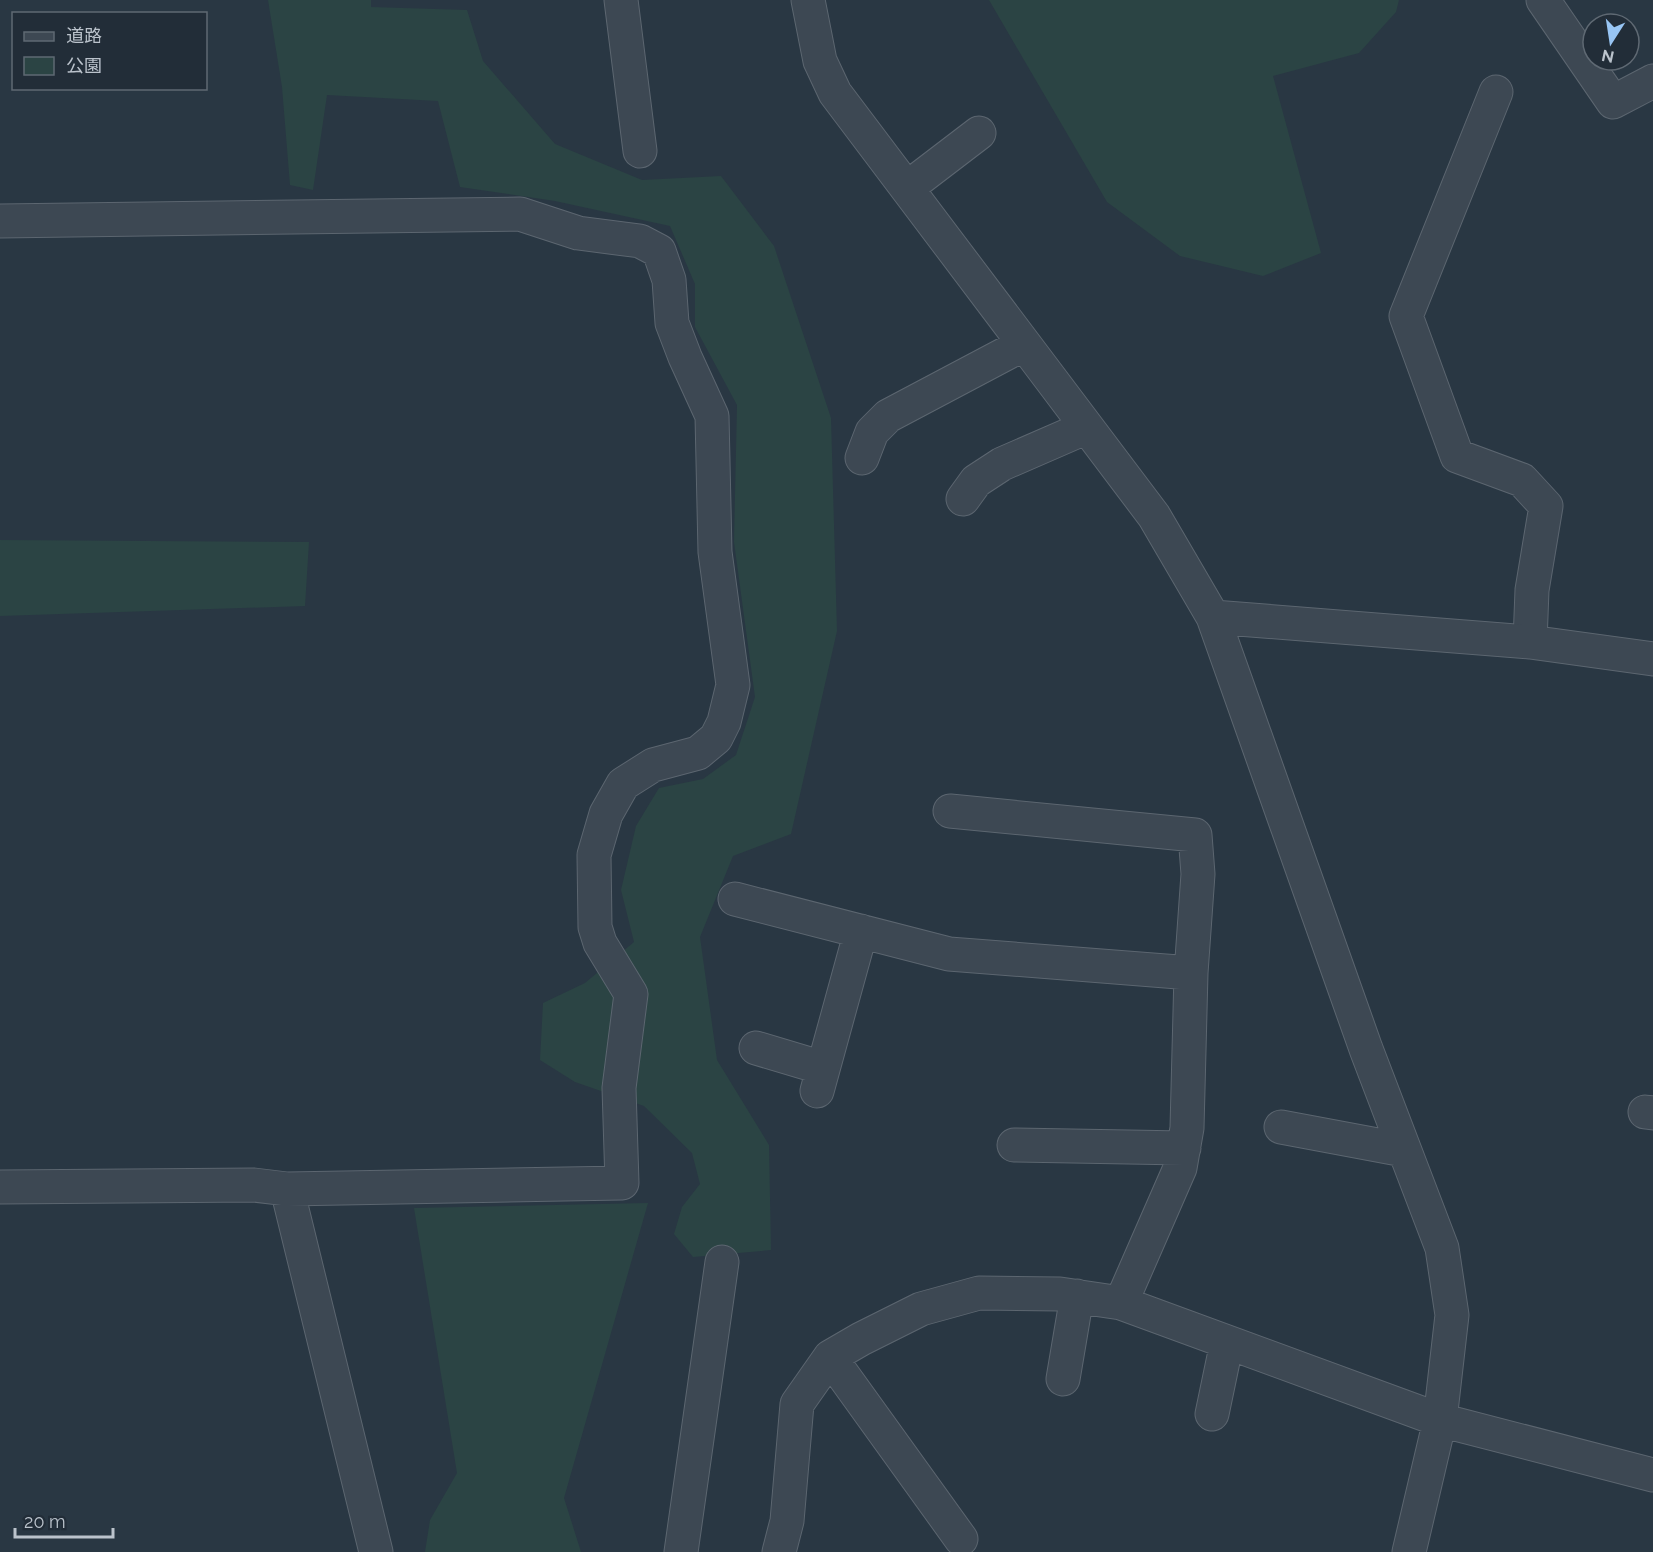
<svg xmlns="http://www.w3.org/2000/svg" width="1653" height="1552" viewBox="0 0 1653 1552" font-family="Raleway,'Noto Sans JP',sans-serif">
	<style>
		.green { fill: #2b4444 }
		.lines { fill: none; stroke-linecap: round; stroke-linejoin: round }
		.minor-casing { stroke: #5c6670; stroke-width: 35 }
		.minor { stroke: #3d4853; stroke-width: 33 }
	</style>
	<rect width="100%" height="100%" fill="#293743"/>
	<path class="green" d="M268 0H371V7L467 10 483 61 555 144 642 180 721 176 774 246 831 418 837 631 791 834 733 856 700 937 717 1060 769 1145 771 1250 693 1257 674 1234 682 1207 700 1184 692 1153 644 1106 575 1082 540 1060 543 1003 585 983 634 942 621 890 636 826 659 788 703 779 736 755 755 697 734 542 737 405 695 327V284L670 226 555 201 460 187 438 101 327 95 313 190 290 185 282 87Z
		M989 0H1399L1396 12 1359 53 1273 76 1321 253 1263 276 1180 256 1107 202Z
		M0 540 309 542 305 606 0 616Z
		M648 1203 564 1498 581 1552H425L430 1520 457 1473 414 1208Z"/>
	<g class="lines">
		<g class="minor-casing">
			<path id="minor" d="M621 0 640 151
				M808 0 820 61 835 93 1154 516 1213 617 1366 1049 1442 1248 1452 1315 1440 1420 1409 1552
				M1543 0 1613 102 1653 81
				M1496 92 1406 316 1457 456 1522 480 1546 506 1532 590 1530 642
				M907 188 979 133
				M0 221 520 214 578 233 640 241 659 251 669 280 672 323 685 357 712 416 715 552 733 685 724 722 716 738 698 753 653 765 623 784 606 814 594 855 595 927 600 943 631 994 619 1088 622 1183 287 1189 254 1185 0 1187
				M862 458 872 432 888 416 1024 344
				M963 499 976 481 1002 464 1087 427
				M1213 617 1530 642 1653 659
				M950 811 1195 835 1198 874 1191 973 1187 1128 1180 1168 1121 1303
				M735 899 949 954 1191 973
				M756 1048 823 1068
				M817 1091 861 931
				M1645 1112 1653 1113
				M1281 1127 1404 1150
				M1014 1145 1184 1148
				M287 1189 376 1552
				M830 1357 961 1539
				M1063 1379 1077 1296
				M1212 1414 1227 1342
				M681 1552 722 1262
				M779 1552 787 1521 797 1404 830 1357 861 1339 921 1309 979 1293 1060 1294 1121 1303 1440 1420 1653 1475"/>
		</g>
		<use href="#minor" class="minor"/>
	</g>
	<rect x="12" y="12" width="195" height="78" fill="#222d38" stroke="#5f6973" stroke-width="1.5"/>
	<rect x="24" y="32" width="30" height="9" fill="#3d4853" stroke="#5f6973" stroke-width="1.5"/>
	<text x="66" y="42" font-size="18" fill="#bbc3cc">道路</text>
	<rect x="24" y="57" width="30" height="18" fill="#2b4444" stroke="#5f6973" stroke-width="1.5"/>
	<text x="66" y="72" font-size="18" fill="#bbc3cc">公園</text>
	<g transform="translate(1611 42) rotate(192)"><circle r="28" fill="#222d38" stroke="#5f6973" stroke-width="1.5"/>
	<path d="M0-4.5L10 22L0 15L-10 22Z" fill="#98c5f4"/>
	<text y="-9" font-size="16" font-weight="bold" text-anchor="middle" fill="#bbc3cc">N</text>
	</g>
	<path d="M15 1528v9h98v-9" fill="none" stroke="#bbc3cc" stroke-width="3"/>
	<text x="24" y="1528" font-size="18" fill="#bbc3cc" stroke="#222d38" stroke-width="4.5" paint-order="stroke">20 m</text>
</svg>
